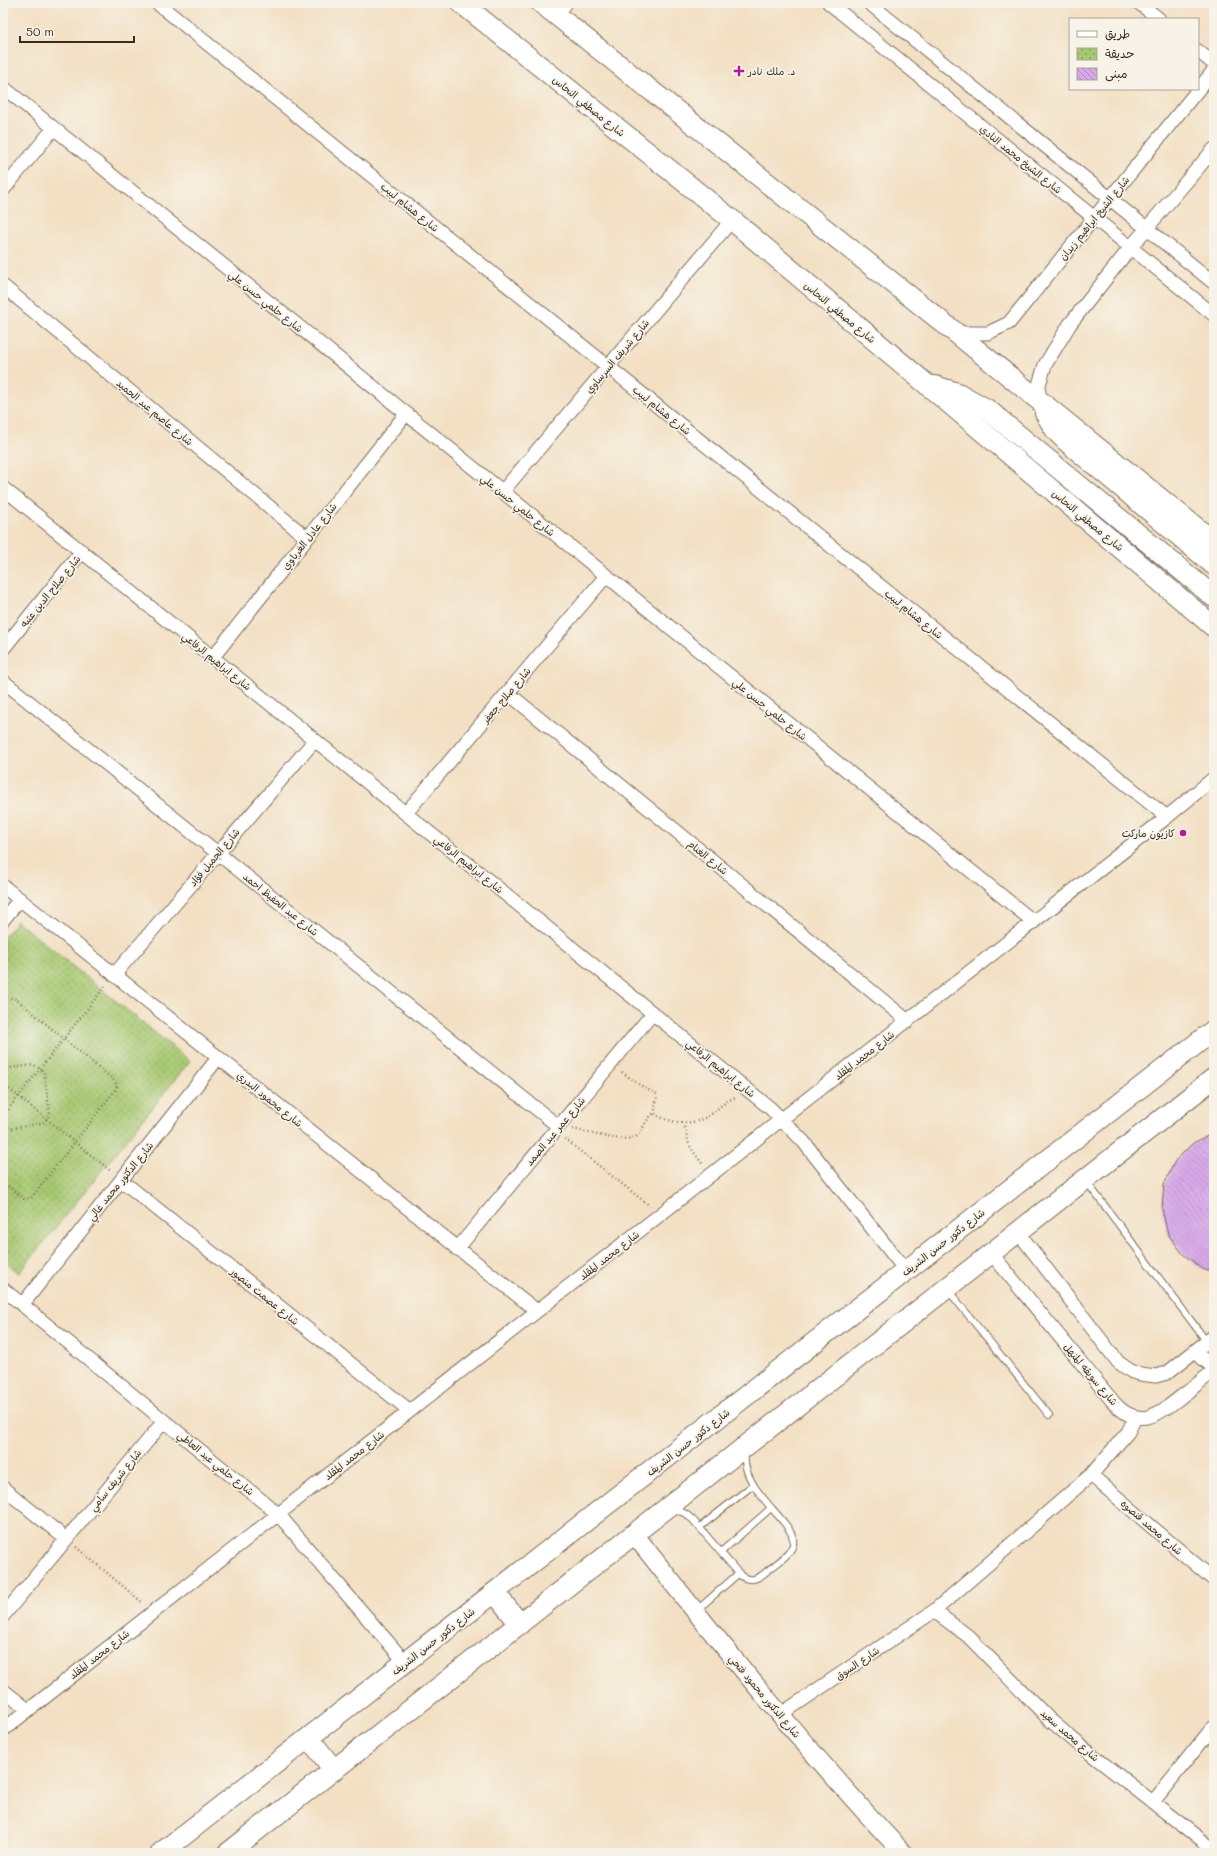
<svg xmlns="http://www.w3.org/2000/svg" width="1217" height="1856" viewBox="0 0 1217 1856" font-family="Mali,'Playpen Sans Arabic',sans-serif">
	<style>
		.park { fill: url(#park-dots); stroke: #707847 }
		.building { fill: url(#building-back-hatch) }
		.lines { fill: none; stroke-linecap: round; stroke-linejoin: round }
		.lane-casing { stroke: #7b6a58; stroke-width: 8 }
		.street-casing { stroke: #7b6a58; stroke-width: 15 }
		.secondary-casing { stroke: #7b6a58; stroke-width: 20 }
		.primary-casing { stroke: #7b6a58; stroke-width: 22 }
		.path { stroke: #7b6a58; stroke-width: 2.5; stroke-dasharray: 1 3; stroke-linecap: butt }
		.lane { stroke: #fff; stroke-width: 6 }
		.street { stroke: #fff; stroke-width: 13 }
		.secondary { stroke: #fff; stroke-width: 18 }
		.primary { stroke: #fff; stroke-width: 20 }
		.poi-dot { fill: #b5179e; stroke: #f7f3e8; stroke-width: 1.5 }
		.labels { text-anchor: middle; stroke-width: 3.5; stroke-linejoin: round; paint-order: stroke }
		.poi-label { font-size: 10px; fill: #3b2a1e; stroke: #f7f3e8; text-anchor: start }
		.street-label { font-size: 10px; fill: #3b2a1e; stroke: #f7f3e8 }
	</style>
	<defs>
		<pattern id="park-dots" width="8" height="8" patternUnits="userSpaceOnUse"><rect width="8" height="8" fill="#a5c770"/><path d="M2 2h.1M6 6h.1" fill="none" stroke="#88a25b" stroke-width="1.8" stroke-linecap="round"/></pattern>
		<pattern id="building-back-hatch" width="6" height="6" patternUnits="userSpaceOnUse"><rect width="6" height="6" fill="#d8a9ea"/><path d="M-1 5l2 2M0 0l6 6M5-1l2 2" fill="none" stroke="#b08abd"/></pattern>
	</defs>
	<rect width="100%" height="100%" fill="#f7f3e8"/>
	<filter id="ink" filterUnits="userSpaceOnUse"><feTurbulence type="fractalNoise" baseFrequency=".025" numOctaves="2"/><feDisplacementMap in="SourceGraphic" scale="8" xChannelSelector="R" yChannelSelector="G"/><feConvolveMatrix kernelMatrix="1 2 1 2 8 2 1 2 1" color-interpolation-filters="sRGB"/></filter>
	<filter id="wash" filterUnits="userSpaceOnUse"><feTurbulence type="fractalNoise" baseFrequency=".012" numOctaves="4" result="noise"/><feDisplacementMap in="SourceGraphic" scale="16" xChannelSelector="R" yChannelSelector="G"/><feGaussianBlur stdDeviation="0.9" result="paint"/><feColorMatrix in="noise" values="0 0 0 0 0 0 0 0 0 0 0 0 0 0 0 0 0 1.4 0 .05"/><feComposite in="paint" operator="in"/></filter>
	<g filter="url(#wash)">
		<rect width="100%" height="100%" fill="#f3e0c4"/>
		<path class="park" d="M17 921 190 1061 19 1273 3 1260V938Z"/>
		<g id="blocks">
			<path class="building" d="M1214 1133V1273L1203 1269 1183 1254 1168 1234 1162 1209 1164 1184 1175 1161 1193 1143Z"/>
		</g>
	</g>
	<g filter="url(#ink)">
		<use href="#blocks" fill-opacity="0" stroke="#7b6a58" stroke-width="1"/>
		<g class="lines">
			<g class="lane-casing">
				<path id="lane" d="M1086 1181 1207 1342
					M948 1290 1049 1415
					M673 1508 686 1514 693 1520 741 1576C751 1582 758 1579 766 1572 774 1565 791 1555 793 1544 798 1523 740 1492 745 1453
					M700 1527 753 1485
					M721 1552 771 1508
					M696 1611 739 1573"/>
			</g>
			<g class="street-casing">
				<path id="street" d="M157 3 1167 817
					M829 3 1214 315
					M869 3 1214 283
					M1139 3 1159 19
					M556 16 566 3
					M1198 51 1214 64
					M3 87 1034 922
					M3 190 54 128
					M3 286 307 538
					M956 333H988L1009 323 1214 70
					M1041 402 1038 388 1045 365 1070 324 1130 248 1214 149
					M3 488 770 1108 803 1141 906 1271
					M502 492 732 220
					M3 649 82 551
					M213 657 406 414
					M3 681 558 1126
					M508 693 908 1021
					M406 813 606 576
					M3 886 537 1311
					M3 920 20 899
					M114 975 315 740
					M121 1180 410 1411
					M1018 1232 1118 1362 1132 1372 1140 1374 1156 1376 1167 1373 1214 1336
					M457 1249 653 1013
					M991 1253 1115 1404C1140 1430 1159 1414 1182 1396 1193 1388 1203 1379 1214 1371
					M3 1289 278 1514 405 1662
					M22 1305 218 1058
					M1195 1352 1214 1368
					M1091 1475 1214 1580
					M3 1488 66 1539
					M934 1611 968 1636 1050 1720 1082 1747 1214 1850
					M3 1616 164 1421
					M3 1690 28 1710
					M780 1715 934 1611 1091 1475 1128 1432 1135 1418
					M3 1730 1167 817 1214 778
					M1153 1802 1214 1726"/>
			</g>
			<g class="secondary-casing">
				<path id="secondary" d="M634 1534C720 1644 808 1752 903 1853"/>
			</g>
			<g class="primary-casing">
				<path id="primary" d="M461 3 732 220 1214 627
					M541 3 956 333 1214 542
					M935 386 958 393 988 410 1214 597
					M1045 413 1056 431 1065 440 1214 565
					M495 1593 520 1624
					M309 1738 334 1770
					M161 1853 1214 1030
					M228 1853 1214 1078"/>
			</g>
			<path class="path" d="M3 999 8 997 16 999 115 1081 117 1085V1088L31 1198 24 1199 3 1182
				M3 1069 34 1065 44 1072 50 1114 43 1123 3 1130
				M622 1072 638 1084 656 1094C658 1101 653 1108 656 1115 673 1124 693 1126 710 1115 719 1108 725 1101 736 1097
				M3 1084 112 1172
				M3 1116 106 985
				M684 1123 689 1145 703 1165
				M573 1129C586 1132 629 1145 638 1135 645 1127 645 1119 655 1113
				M565 1139 650 1206
				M76 1547 143 1603"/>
			<use href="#lane" class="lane"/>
			<use href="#street" class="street"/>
			<use href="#secondary" class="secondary"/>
			<use href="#primary" class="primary"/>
		</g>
	</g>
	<g class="poi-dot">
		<path d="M737 65h4v4h4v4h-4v4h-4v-4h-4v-4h4z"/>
		<circle cx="1183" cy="833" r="4"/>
	</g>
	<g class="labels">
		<g class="poi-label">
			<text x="748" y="75">د. ملك نادر</text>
			<text x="1175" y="837" text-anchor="end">كازيون ماركت</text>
		</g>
		<g class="street-label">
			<text transform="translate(589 106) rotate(39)" y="4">شارع مصطفي النحاس</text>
			<text transform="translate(1021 159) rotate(39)" y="4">شارع الشيخ محمد النادي</text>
			<text transform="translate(410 207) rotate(39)" y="4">شارع هشام لبيب</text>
			<text transform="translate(1094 218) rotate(-51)" y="4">شارع الشيخ ابراهيم زيدان</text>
			<text transform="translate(266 301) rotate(39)" y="4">شارع حلمي حسن علي</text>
			<text transform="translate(840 312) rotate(40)" y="4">شارع مصطفي النحاس</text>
			<text transform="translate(617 356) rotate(-50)" y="4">شارع شريف السرساوي</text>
			<text transform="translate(662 410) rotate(39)" y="4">شارع هشام لبيب</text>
			<text transform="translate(155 412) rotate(40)" y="4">شارع عاصم عبد الحميد</text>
			<text transform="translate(518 505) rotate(39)" y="4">شارع حلمي حسن علي</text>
			<text transform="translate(1088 520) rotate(40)" y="4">شارع مصطفي النحاس</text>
			<text transform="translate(309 536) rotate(-52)" y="4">شارع عادل الغرباوي</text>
			<text transform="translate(50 591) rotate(-51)" y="4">شارع صلاح الدين عتبه</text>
			<text transform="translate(914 614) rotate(39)" y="4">شارع هشام لبيب</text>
			<text transform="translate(217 661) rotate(39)" y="4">شارع ابراهيم الرفاعي</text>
			<text transform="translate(506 695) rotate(-50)" y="4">شارع صلاح جعفر</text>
			<text transform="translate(770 709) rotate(39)" y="4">شارع حلمي حسن علي</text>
			<text transform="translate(214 857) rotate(-50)" y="4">شارع الجميل فؤاد</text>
			<text transform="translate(708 857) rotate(39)" y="4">شارع الغنام</text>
			<text transform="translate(469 864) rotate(39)" y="4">شارع ابراهيم الرفاعي</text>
			<text transform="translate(281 904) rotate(39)" y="4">شارع عبد الحفيظ احمد</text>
			<text transform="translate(864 1055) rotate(-38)" y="4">شارع محمد المقلد</text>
			<text transform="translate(721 1068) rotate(39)" y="4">شارع ابراهيم الرفاعي</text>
			<text transform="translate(270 1099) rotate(39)" y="4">شارع محمود البدري</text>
			<text transform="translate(555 1131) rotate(-50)" y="4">شارع عمر عبد الصمد</text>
			<text transform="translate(120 1181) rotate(-51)" y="4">شارع الدكتور محمد غالي</text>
			<text transform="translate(943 1242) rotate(-38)" y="4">شارع دكتور حسن الشريف</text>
			<text transform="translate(609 1255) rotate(-38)" y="4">شارع محمد المقلد</text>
			<text transform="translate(265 1296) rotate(39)" y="4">شارع عصمت منصور</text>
			<text transform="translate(1091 1374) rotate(50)" y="4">شارع سويقه المنهل</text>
			<text transform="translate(688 1442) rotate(-38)" y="4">شارع دكتور حسن الشريف</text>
			<text transform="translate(354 1455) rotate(-38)" y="4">شارع محمد المقلد</text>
			<text transform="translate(216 1463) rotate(39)" y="4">شارع حلمي عبد العاطي</text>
			<text transform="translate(115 1480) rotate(-51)" y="4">شارع شريف سامي</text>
			<text transform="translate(1152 1527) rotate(41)" y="4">شارع محمد قنصوه</text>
			<text transform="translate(433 1641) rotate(-38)" y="4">شارع دكتور حسن الشريف</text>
			<text transform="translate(99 1654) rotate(-38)" y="4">شارع محمد المقلد</text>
			<text transform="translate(857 1663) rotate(-34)" y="4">شارع السوق</text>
			<text transform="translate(765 1696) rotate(50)" y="4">شارع الدكتور محمود فتحي</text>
			<text transform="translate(1070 1735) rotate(41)" y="4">شارع محمد سعيد</text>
		</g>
	</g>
	<rect width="1217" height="1856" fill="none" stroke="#f7f3e8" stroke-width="16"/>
	<rect x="1069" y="18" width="130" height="72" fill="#f7f3e8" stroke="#aca397"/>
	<rect x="1077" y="31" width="20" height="6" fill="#ffffff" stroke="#aca397"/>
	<text x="1105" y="38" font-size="12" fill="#3b2a1e">طريق</text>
	<rect x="1077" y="48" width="20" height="12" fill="url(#park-dots)" stroke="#aca397"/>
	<text x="1105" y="58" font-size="12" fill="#3b2a1e">حديقة</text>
	<rect x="1077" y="68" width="20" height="12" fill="url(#building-back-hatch)" stroke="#aca397"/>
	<text x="1105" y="78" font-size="12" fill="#3b2a1e">مبنى</text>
	<path d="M20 36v6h114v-6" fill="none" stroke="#3b2a1e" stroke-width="2"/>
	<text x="26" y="36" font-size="12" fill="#3b2a1e" stroke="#f7f3e8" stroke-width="3" paint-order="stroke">50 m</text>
</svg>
